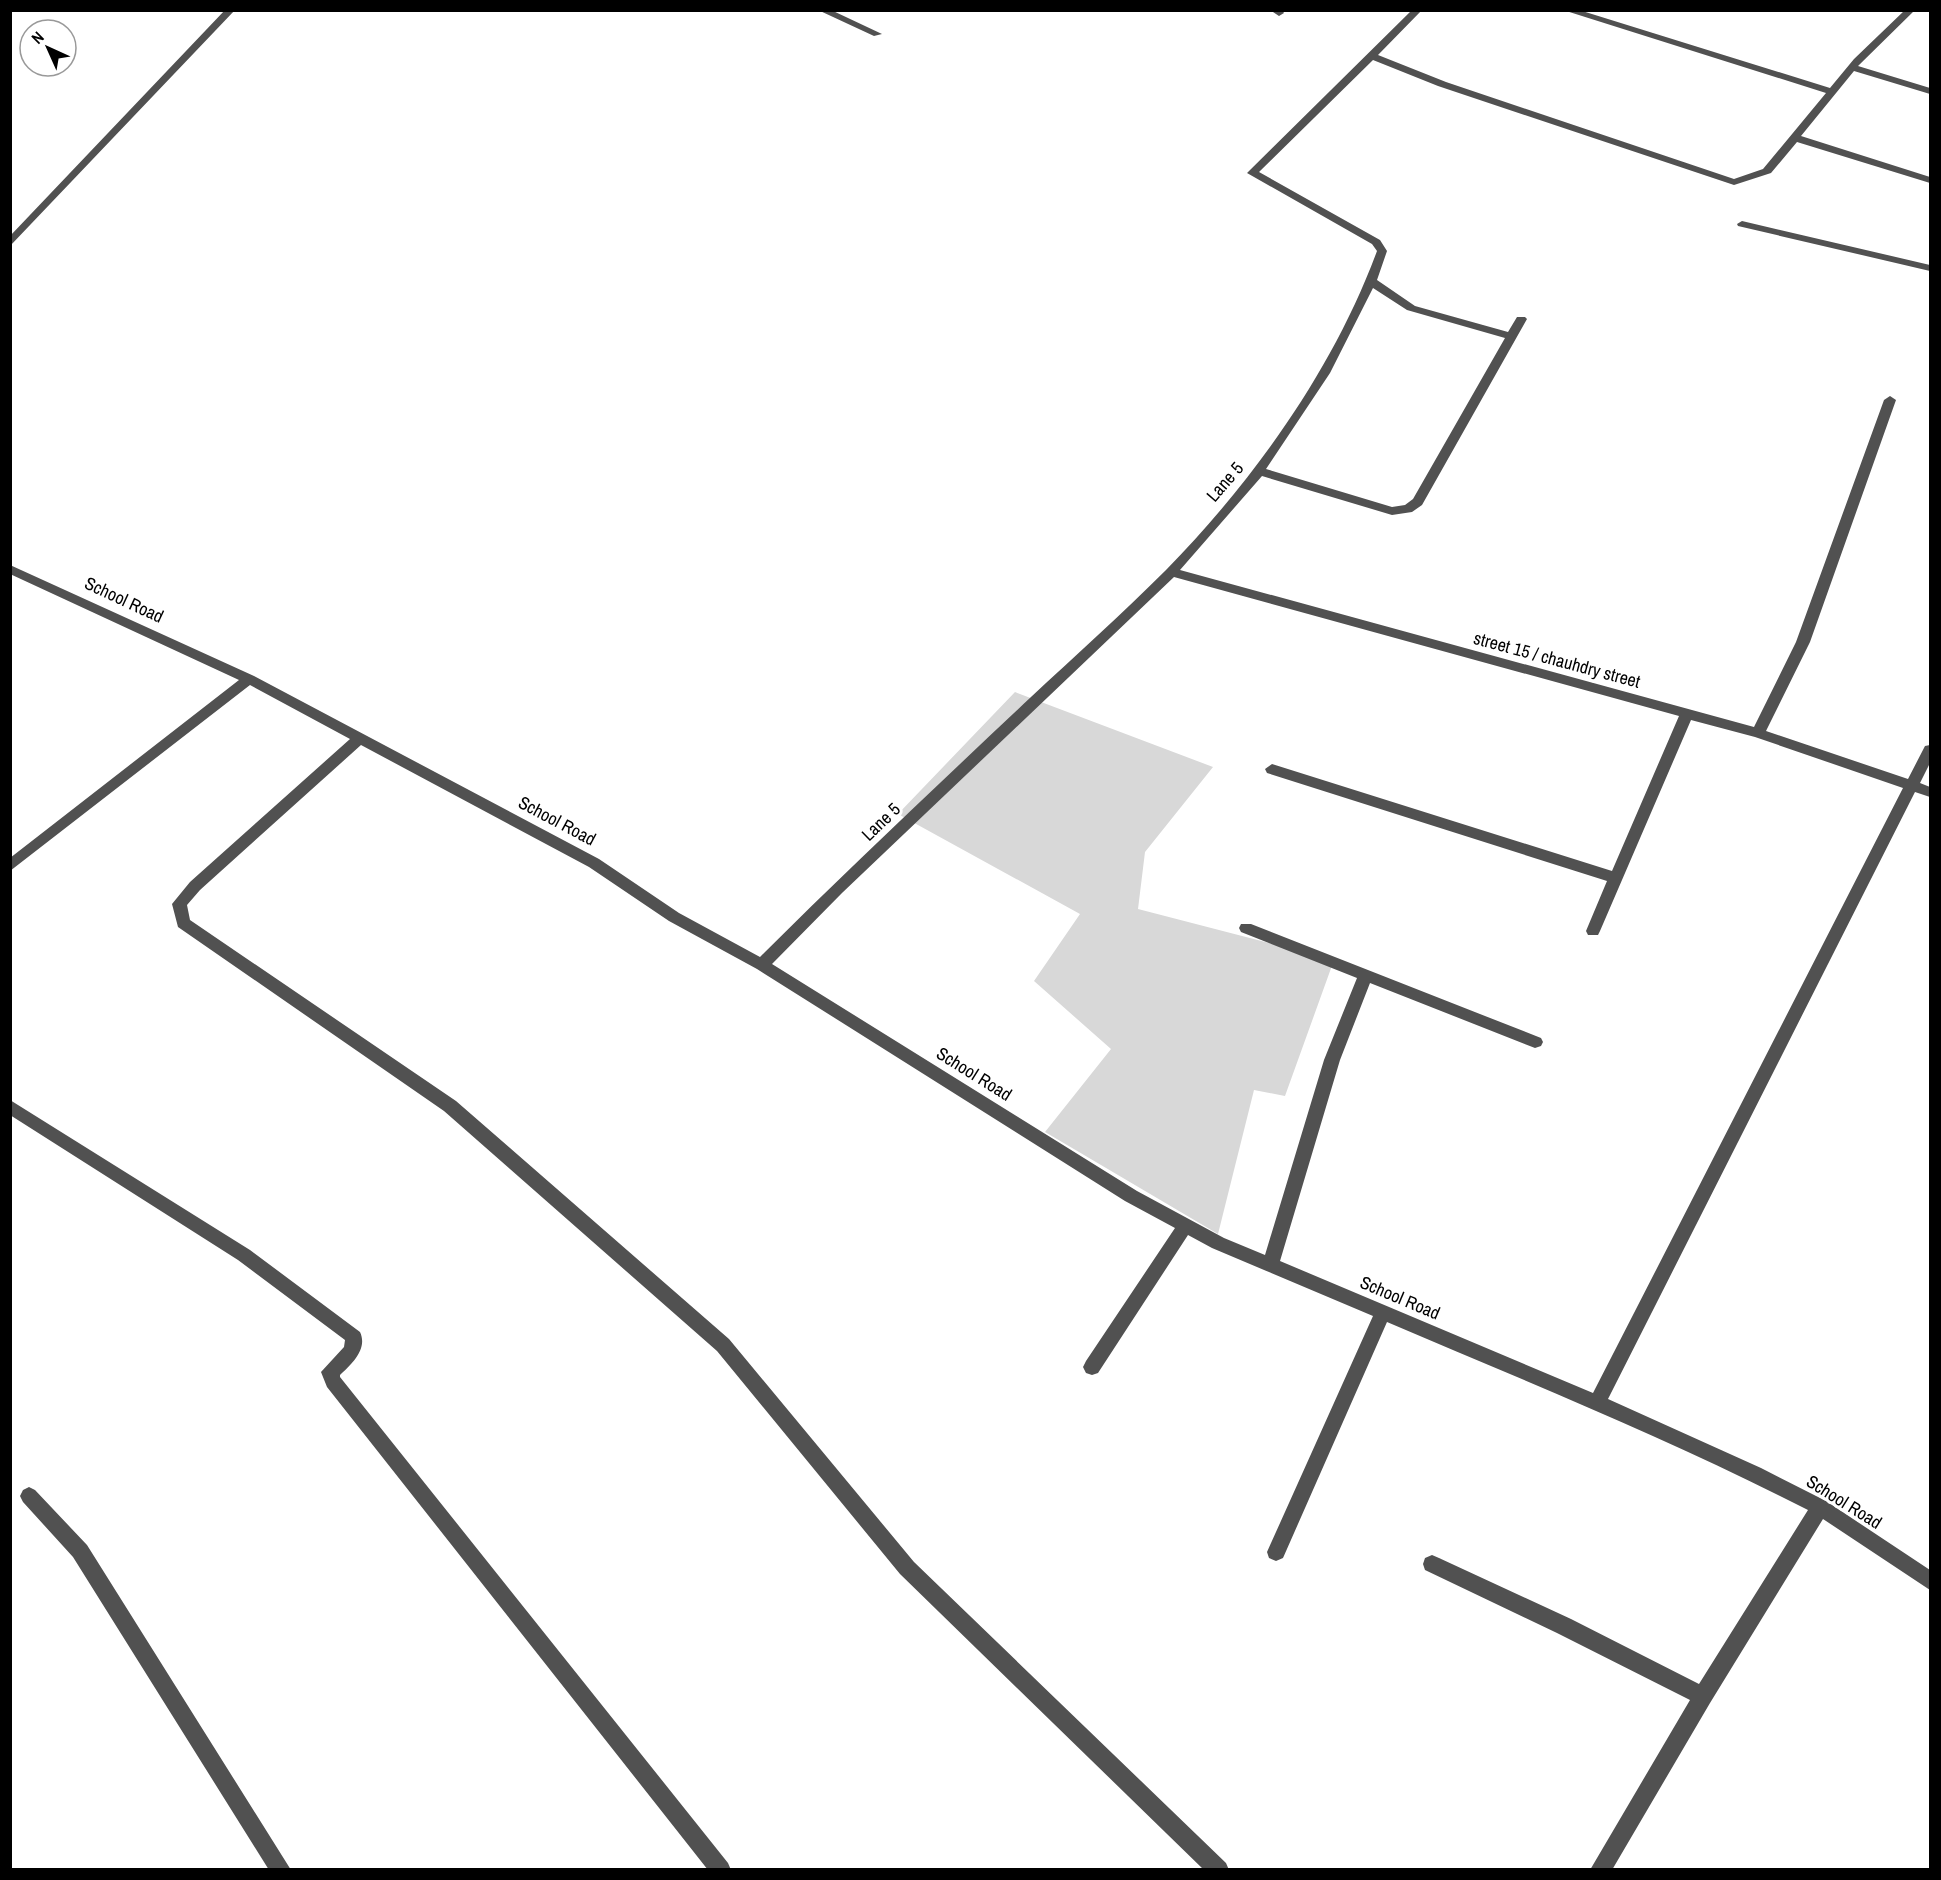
<svg xmlns="http://www.w3.org/2000/svg" width="1941" height="1880" viewBox="0 0 1941 1880" font-family="'Archivo Narrow',sans-serif">
	<style>
		.green { fill: #d8d8d8 }
		.lines { fill: none; stroke-linecap: round; stroke-linejoin: round }
		.minor { fill: #515151; fill-rule: evenodd }
		.labels { text-anchor: middle; stroke-width: 6; stroke-linejoin: round; paint-order: stroke }
		.street-label { font-size: 18px; fill: #000; stroke: #fff }
	</style>
	<rect width="100%" height="100%" fill="#fff"/>
	<path class="green" d="M1015 692 1213 767 1145 852 1138 909 1334 960 1285 1096 1254 1090 1218 1234 1045 1132 1111 1049 1034 981 1080 914 898 814Z"/>
	<g class="lines">
		<path class="minor" d="M225 10H235L10 246V236Z
			M818 10H831L882 34 874 36Z
			M1270 10H1282L1284 13 1279 16Z
			M1412 10H1422L1378 55 1446 82 1734 179 1763 169 1826 93 1563 10H1579L1830 88 1854 59 1905 10H1915L1858 66 1930 88V94L1854 71 1801 136 1930 177V183L1797 142 1771 173 1734 185 1438 86 1373 60 1259 172 1380 240 1387 251 1377 280 1415 306 1508 332 1517 317H1525L1527 319 1422 505 1412 512 1392 515 1262 476 1180 570 1754 727 1796 642 1884 400 1890 396 1896 400 1810 642 1766 731 1908 779 1925 746 1930 745V763L1920 783 1930 787V797L1915 792 1608 1399 1761 1468 1826 1501 1930 1570V1590L1823 1519 1710 1703 1612 1870H1590L1690 1700 1557 1633 1425 1570 1423 1564 1425 1558 1432 1555 1439 1558 1571 1619 1699 1684 1808 1510C1671 1440 1528 1382 1387 1322L1283 1558 1276 1561 1269 1558 1267 1552 1373 1316 1212 1248 1188 1235 1098 1373 1092 1375 1086 1373 1083 1367 1086 1361 1175 1228 1125 1201 757 969 669 921 589 867 361 745 200 890 187 905 190 920 456 1101 729 1339 914 1562 1226 1863 1229 1870H1204L900 1574 717 1351 444 1111 178 927 172 904 190 882 350 739 250 685 10 871V858L239 680 10 574V565L254 676 599 859 679 913 760 957C849 868 940 783 1031 697 1076 655 1122 614 1166 570 1254 480 1333 370 1377 251L1372 244 1247 173ZM1373 288 1407 310 1505 338 1413 499 1405 505 1392 507 1266 469 1330 373ZM1174 577 1679 716 1612 871 1272 764 1265 769 1267 773 1607 881 1586 931 1588 935H1598L1600 931 1691 720 1755 737 1903 788 1593 1393 1280 1261 1340 1060 1370 983 1535 1048 1541 1046 1543 1042 1541 1038 1251 924H1241L1239 928 1241 932 1357 978 1324 1060 1265 1255 1224 1238 1137 1191 772 964 842 893Z
			M1742 221 1930 265V271L1738 226 1737 224Z
			M10 1100 250 1250 360 1332C368 1349 352 1364 340 1375V1377L728 1863 731 1870H708L327 1387 321 1372 344 1347 345 1340 238 1260 10 1115Z
			M29 1487 35 1490 87 1545 291 1870H269L73 1557 23 1502 20 1496 23 1490Z"/>
	</g>
	<g class="labels">
		<g class="street-label">
			<text transform="translate(1225 482) rotate(-49)" y="6">Lane 5</text>
			<text transform="translate(124 600) rotate(25)" y="6">School Road</text>
			<text transform="translate(1557 660) rotate(15)" y="6">street 15 / chauhdry street</text>
			<text transform="translate(557 821) rotate(28)" y="6">School Road</text>
			<text transform="translate(881 822) rotate(-44)" y="6">Lane 5</text>
			<text transform="translate(974 1074) rotate(32)" y="6">School Road</text>
			<text transform="translate(1400 1298) rotate(23)" y="6">School Road</text>
			<text transform="translate(1844 1502) rotate(32)" y="6">School Road</text>
		</g>
	</g>
	<rect width="1941" height="1880" fill="none" stroke="#000000" stroke-width="24"/>
	<g transform="translate(48 48) rotate(315)"><circle r="28" fill="#ffffff" stroke="#999999" stroke-width="1.5"/>
	<path d="M0-4.5L10 22L0 15L-10 22Z" fill="#000000"/>
	<text y="-9" font-size="16" font-weight="bold" text-anchor="middle" fill="#000000">N</text>
	</g>
</svg>
